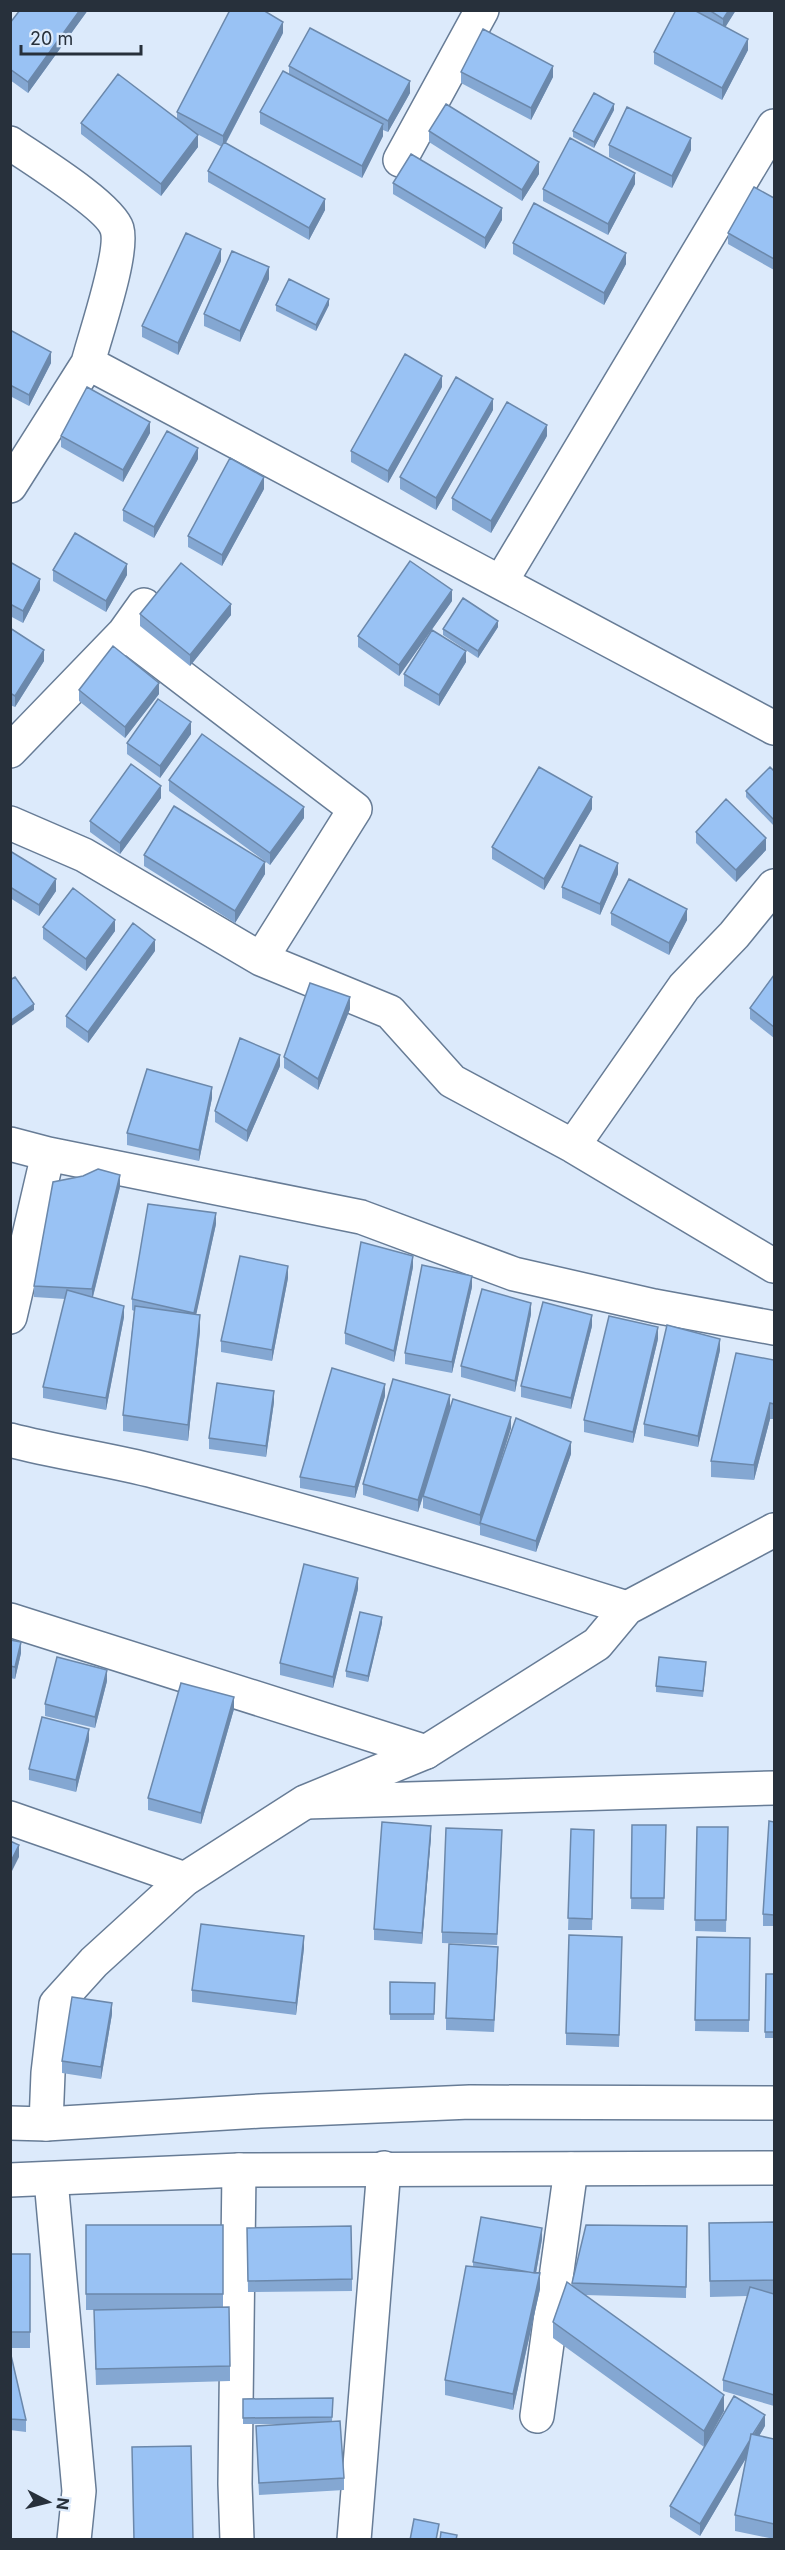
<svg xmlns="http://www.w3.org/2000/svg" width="785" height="2550" viewBox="0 0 785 2550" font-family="Inter,sans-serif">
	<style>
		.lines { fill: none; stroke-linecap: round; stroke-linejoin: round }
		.street-casing { stroke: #677c96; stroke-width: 36 }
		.secondary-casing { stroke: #677c96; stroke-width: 36 }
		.primary-casing { stroke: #677c96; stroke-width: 36 }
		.street { stroke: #fff; stroke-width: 33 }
		.secondary { stroke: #fff; stroke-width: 33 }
		.primary { stroke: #fff; stroke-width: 33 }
		.wall { fill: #84a7d2 }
		.shaded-wall { fill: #6b88ab }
		.building { fill: #99c2f4; stroke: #6b88ab; stroke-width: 1.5 }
	</style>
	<rect width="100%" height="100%" fill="#dceafb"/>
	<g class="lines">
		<g class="street-casing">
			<path id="street" d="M10 143C33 159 110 206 117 229 124 253 95 335 88 363
				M400 160 482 10
				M10 486 88 363 774 728
				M502 580 774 126
				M124 633 355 809 261 959
				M10 751 124 633 144 605
				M10 823 84 855 261 959 390 1012 452 1081 573 1146 774 1266
				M10 1144 48 1154
				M573 1146 684 987 734 935 774 886
				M10 1317 48 1154 361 1217 514 1274 654 1306 774 1328
				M10 1440C59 1453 108 1459 157 1472 315 1512 471 1559 627 1608
				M10 1620 426 1752
				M306 1802 774 1788
				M10 1818 185 1879
				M51 2180 79 2491 74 2540
				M537 2416 571 2169
				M237 2540 235 2484 239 2170
				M354 2540 384 2168"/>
		</g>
		<g class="secondary-casing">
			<path id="secondary" d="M46 2124 48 2073 56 2004 94 1962 185 1879 305 1802 426 1752 597 1644 627 1608 774 1530"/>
		</g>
		<g class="primary-casing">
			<path id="primary" d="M10 2123 46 2124 260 2111 470 2102 774 2103
				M10 2180 239 2170 774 2168"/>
		</g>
		<use href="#street" class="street"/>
		<use href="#secondary" class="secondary"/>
		<use href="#primary" class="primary"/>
	</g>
	<path class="wall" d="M88 10 28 93 10 80V23Z
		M676 10H736L725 27 748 50 722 100 654 64V52Z
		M283 33 226 143 325 210 309 240 208 182V171L222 147 197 134 198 147 161 196 81 134V123L177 119V112Z
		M289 66 410 93 388 132 383 130V136L362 178 260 124V112L289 74Z
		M461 72 553 77 531 120 461 83Z
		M614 110 594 148 573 137V131Z
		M429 131 539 174 522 201 429 142Z
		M609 145 691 150 672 188 609 157Z
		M393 183 502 220 485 249 393 194Z
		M635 184 608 235 543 201V189Z
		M774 198V270L728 244V233Z
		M513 243 626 264 604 305 513 254Z
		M221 261 178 355 142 337V326Z
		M269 279 240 342 204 326V314Z
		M276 305H329L316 331 276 311Z
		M10 330 51 363 29 406 10 396Z
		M442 387 388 483 351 462V451Z
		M493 410 436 510 400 489V477Z
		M150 433 123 482 61 447V436Z
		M547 436 491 533 452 510V498Z
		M198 459 154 538 123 521V510Z
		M264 489 222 566 188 547V536Z
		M10 562 40 590 23 623 10 616Z
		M53 570 127 575 106 612 53 581Z
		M452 601 399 676 358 647V636Z
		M140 614 231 615 190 666 140 626Z
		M498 627 478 658 443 635V629Z
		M10 628 44 661 15 707 10 705Z
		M466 662 439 706 404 686V674Z
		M79 690 159 694 125 738 79 701Z
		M191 734 160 778 127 754V743Z
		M774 771V826L746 797V791Z
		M169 780 304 818 270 865 169 791Z
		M161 798 120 854 90 832V821Z
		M592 809 544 890 492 859V847Z
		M696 832 766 850 736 882 696 843Z
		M10 851 56 891 39 916 10 898Z
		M144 855 265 874 235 923 144 866Z
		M618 874 600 915 562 898V887Z
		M611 913 687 920 669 955 611 925Z
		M43 927 115 931 86 971 43 939Z
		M155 951 88 1043 66 1027V1016Z
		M774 975V1038L750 1019V1008Z
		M350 1009 318 1090 284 1068V1057Z
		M280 1066 247 1142 215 1122V1111Z
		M212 1098 199 1161 127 1145V1133Z
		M120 1187 93 1297 124 1317 106 1410 43 1398V1387L65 1299 34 1297V1286Z
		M216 1224 196 1314 200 1331 188 1441 123 1431V1415L134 1311 132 1310V1299Z
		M413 1267 394 1362 345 1344V1333Z
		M288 1278 272 1361 221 1352V1341Z
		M472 1287 452 1373 405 1364V1353Z
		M531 1314 515 1392 461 1377V1366Z
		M592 1326 571 1409 521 1397V1386Z
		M658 1339 633 1443 584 1432V1420Z
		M720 1350 698 1447 644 1436V1424Z
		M774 1360V1419H770L754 1480 711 1477V1461Z
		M385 1396 355 1498 300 1488V1477Z
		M274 1402 266 1457 209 1449V1438Z
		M450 1407 511 1428 490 1496 571 1454 536 1552 480 1535V1525V1526L423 1508V1497L418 1512 363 1495V1484Z
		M358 1589 333 1688 280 1675V1663Z
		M382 1623 368 1682 346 1677V1671Z
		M10 1640 21 1653 15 1679 10 1678Z
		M706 1668 703 1697 656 1692V1686Z
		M107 1681 95 1728 45 1716V1704Z
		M234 1709 201 1824 148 1810V1798Z
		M89 1740 76 1792 29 1780V1769Z
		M774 1822V1926H763V1914Z
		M632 1825H666L664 1910 631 1909Z
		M697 1827H728L726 1932 695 1931Z
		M571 1829 594 1830 592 1930H568Z
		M431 1837 422 1944 374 1940V1929Z
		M502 1842 497 1945 442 1943V1932Z
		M697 1937 750 1938 749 2032 695 2031Z
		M304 1948 296 2015 192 2002V1990Z
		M622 1948 619 2047 566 2045V2033Z
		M498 1958 494 2032 446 2030V2018Z
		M766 1974H774V2038H765Z
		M390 1982 435 1983 434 2020H390Z
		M112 2014 101 2079 62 2073V2061Z
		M774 2222V2406L723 2391V2380L747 2296 710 2297 709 2223Z
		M86 2225H223V2307L230 2366V2381L96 2385 94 2326 116 2310H86Z
		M687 2226 686 2298 585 2295 724 2411 704 2447 553 2338V2322L572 2286V2283Z
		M247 2228 352 2279V2291L248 2292Z
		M542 2239 536 2273 540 2289 513 2410 445 2395V2380L473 2267V2262Z
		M10 2254H30V2348H10Z
		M10 2351 26 2420V2432L10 2430Z
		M333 2398 332 2421 344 2478V2490L259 2495 256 2426 294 2424H243V2399Z
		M765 2426 759 2436 774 2439V2539L735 2531V2515L746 2458 700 2536 670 2517V2506Z"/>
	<path class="shaded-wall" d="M80 10H88L28 93V82Z
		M729 10H736L723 31V19Z
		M283 22V33L223 148V136Z
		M748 39V50L722 100V88Z
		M553 66V77L531 120V108Z
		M410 81V93L388 132V121Z
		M614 104V110L594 148V142Z
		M383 124V136L362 178V166Z
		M198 135V147L161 196V184Z
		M691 138V150L672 188V176Z
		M539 162V174L522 201V190Z
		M635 173V184L608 235V224Z
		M325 199V210L309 240V228Z
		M502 208V220L485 249V238Z
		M221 249V261L178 355V343Z
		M626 253V264L604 305V293Z
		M269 267V279L240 342V331Z
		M329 299V305L316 331V325Z
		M51 352V363L29 406V395Z
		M442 376V387L388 483V471Z
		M493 399V410L436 510V498Z
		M150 422V433L123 482V470Z
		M547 425V436L491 533V521Z
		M198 448V459L154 538V527Z
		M264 477V489L222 566V555Z
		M127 564V575L106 612V601Z
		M40 579V590L23 623V611Z
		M452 590V601L399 676V665Z
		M231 604V615L190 666V655Z
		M498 621V627L478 658V651Z
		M44 650V661L15 707V696Z
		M466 651V662L439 706V695Z
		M159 683V694L125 738V727Z
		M191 722V734L160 778V766Z
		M161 786V798L120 854V843Z
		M592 797V809L544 890V879Z
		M304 807V818L270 865V853Z
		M766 838V850L736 882V870Z
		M265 862V874L235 923V911Z
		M618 863V874L600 915V904Z
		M56 879V891L39 916V905Z
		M687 909V920L669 955V943Z
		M115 920V931L86 971V959Z
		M155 940V951L88 1043V1032Z
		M350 997V1009L318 1090V1079Z
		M34 1004V1010L10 1027V1021Z
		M280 1055V1066L247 1142V1131Z
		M212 1087V1098L199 1161V1150Z
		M120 1175V1187L92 1300V1289Z
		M216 1213V1224L194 1325V1313Z
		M413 1256V1267L394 1362V1351Z
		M288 1266V1278L272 1361V1350Z
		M472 1276V1287L452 1373V1362Z
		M531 1303V1314L515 1392V1381Z
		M124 1306V1317L106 1410V1398Z
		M200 1315V1331L188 1441V1425Z
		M592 1315V1326L571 1409V1398Z
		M658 1327V1339L633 1443V1432Z
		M720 1339V1350L698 1447V1436Z
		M385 1384V1396L355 1498V1487Z
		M274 1391V1402L266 1457V1446Z
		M450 1395V1407L418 1512V1500Z
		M770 1403V1419L754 1480V1465Z
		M511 1417V1428L480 1526V1515Z
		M571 1442V1454L536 1552V1541Z
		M358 1578V1589L333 1688V1677Z
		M382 1617V1623L368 1682V1676Z
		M21 1642V1653L15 1679V1667Z
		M107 1670V1681L95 1728V1717Z
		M234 1697V1709L201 1824V1813Z
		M89 1729V1740L76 1792V1780Z
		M431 1826V1837L422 1944V1933Z
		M19 1845V1857L10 1875V1863Z
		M304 1936V1948L296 2015V2003Z
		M112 2003V2014L101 2079V2067Z
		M542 2228V2239L534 2284V2273Z
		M540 2273V2289L513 2410V2394Z
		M724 2395V2411L704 2447V2431Z
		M765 2415V2426L700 2536V2524Z"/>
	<path class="building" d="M20 10H80L28 82 10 69V23Z
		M230 10H263L283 22 223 136 177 112Z
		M676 10H694L748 39 722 88 654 52Z
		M709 10H729L723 19Z
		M310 28 410 81 388 121 289 66Z
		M483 29 553 66 531 108 461 72Z
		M283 71 383 124 362 166 260 112Z
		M118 74 198 135 161 184 81 123Z
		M594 93 614 104 594 142 573 131Z
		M446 104 539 162 522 190 429 131Z
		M627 107 691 138 672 176 609 145Z
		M570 138 635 173 608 224 543 189Z
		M224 142 325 199 309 228 208 171Z
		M411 154 502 208 485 238 393 183Z
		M754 187 774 198V259L728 233Z
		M534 203 626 253 604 293 513 243Z
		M186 233 221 249 178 343 142 326Z
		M232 251 269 267 240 331 204 314Z
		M289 279 329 299 316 325 276 305Z
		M10 330 51 352 29 395 10 385Z
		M405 354 442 376 388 471 351 451Z
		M456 377 493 399 436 498 400 477Z
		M87 387 150 422 123 470 61 436Z
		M507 402 547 425 491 521 452 498Z
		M167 431 198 448 154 527 123 510Z
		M230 458 264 477 222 555 188 536Z
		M75 533 127 564 106 601 53 570Z
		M410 561 452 590 399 665 358 636Z
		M10 562 40 579 23 611 10 604Z
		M181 563 231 604 190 655 140 614Z
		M463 598 498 621 478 651 443 629Z
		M10 628 44 650 15 696 10 693Z
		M432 630 466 651 439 695 404 674Z
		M113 646 159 683 125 727 79 690Z
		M158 699 191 722 160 766 127 743Z
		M202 734 304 807 270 853 169 780Z
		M131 764 161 786 120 843 90 821Z
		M539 767 592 797 544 879 492 847Z
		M770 767 774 771V820L746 791Z
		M726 799 766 838 736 870 696 832Z
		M174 806 265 862 235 911 144 855Z
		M580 845 618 863 600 904 562 887Z
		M10 851 56 879 39 905 10 887Z
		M629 879 687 909 669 943 611 913Z
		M73 888 115 920 86 959 43 927Z
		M133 923 155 940 88 1032 66 1016Z
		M774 975V1027L750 1008Z
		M15 977 34 1004 10 1021V980Z
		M310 983 350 997 318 1079 284 1057Z
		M240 1038 280 1055 247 1131 215 1111Z
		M147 1069 212 1087 199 1150 127 1133Z
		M98 1169 120 1175 92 1289 34 1286 53 1182 83 1176Z
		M148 1204 216 1213 194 1313 132 1299Z
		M361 1242 413 1256 394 1351 345 1333Z
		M240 1256 288 1266 272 1350 221 1341Z
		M422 1265 472 1276 452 1362 405 1353Z
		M482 1289 531 1303 515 1381 461 1366Z
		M67 1290 124 1306 106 1398 43 1387Z
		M543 1302 592 1315 571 1398 521 1386Z
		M135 1306 200 1315 188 1425 123 1415Z
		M609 1316 658 1327 633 1432 584 1420Z
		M667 1325 720 1339 698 1436 644 1424Z
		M736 1353 774 1360V1404L770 1403 754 1465 711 1461Z
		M332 1368 385 1384 355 1487 300 1477Z
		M393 1379 450 1395 418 1500 363 1484Z
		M217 1383 274 1391 266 1446 209 1438Z
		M453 1399 511 1417 480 1515 423 1496Z
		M516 1418 571 1442 536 1541 480 1523Z
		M304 1564 358 1578 333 1677 280 1663Z
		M360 1612 382 1617 368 1676 346 1671Z
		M10 1640 21 1642 15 1667 10 1666Z
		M57 1657 107 1670 95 1717 45 1704Z
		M659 1657 706 1662 703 1691 656 1686Z
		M181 1683 234 1697 201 1813 148 1798Z
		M42 1717 89 1729 76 1780 29 1769Z
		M769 1821 774 1822V1915L763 1914Z
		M382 1822 431 1826 422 1933 374 1929Z
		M632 1825H666L664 1898H631Z
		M697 1827H728L726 1920H695Z
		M446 1828 502 1830 497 1934 442 1932Z
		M571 1829 594 1830 592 1919 568 1918Z
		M10 1841 19 1845 10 1863Z
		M201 1924 304 1936 296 2003 192 1990Z
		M569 1935 622 1937 619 2035 566 2033Z
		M697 1937 750 1938 749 2020H695Z
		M449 1944 498 1947 494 2020 446 2018Z
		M766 1974H774V2032H765Z
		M390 1982 435 1983 434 2014H390Z
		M72 1997 112 2003 101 2067 62 2061Z
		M481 2217 542 2228 534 2273 473 2262Z
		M774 2222V2280L710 2281 709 2223Z
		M86 2225H223V2294H86Z
		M586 2225 687 2226 686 2287 572 2283Z
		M351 2226 352 2279 248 2281 247 2228Z
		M10 2254H30V2332H10Z
		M466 2266 540 2273 513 2394 445 2380Z
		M567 2282 724 2395 704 2431 553 2322Z
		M750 2287 774 2294V2395L723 2380Z
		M229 2307 230 2366 96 2369 94 2310Z
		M10 2351 26 2420 10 2419Z
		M734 2396 765 2415 753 2434H751L750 2440 700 2524 670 2506Z
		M333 2398 332 2417 243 2418V2399Z
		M340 2421 344 2478 259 2483 256 2426Z
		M751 2434 774 2439V2524L735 2515Z
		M191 2446 193 2540H134L132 2447Z
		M414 2519 439 2524 436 2540H410Z
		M441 2532 457 2535 456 2540H440Z"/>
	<rect width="785" height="2550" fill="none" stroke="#27303b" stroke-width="24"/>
	<g transform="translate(48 2502) rotate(97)" stroke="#dceafb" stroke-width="4.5" paint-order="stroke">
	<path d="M0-4.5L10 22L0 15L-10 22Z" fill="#27303b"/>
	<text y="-9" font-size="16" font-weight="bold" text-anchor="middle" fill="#27303b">N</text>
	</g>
	<path d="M21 45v9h120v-9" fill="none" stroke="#27303b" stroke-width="3"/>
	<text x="30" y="45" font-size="18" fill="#27303b" stroke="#dceafb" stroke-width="4.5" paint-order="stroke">20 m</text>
</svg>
